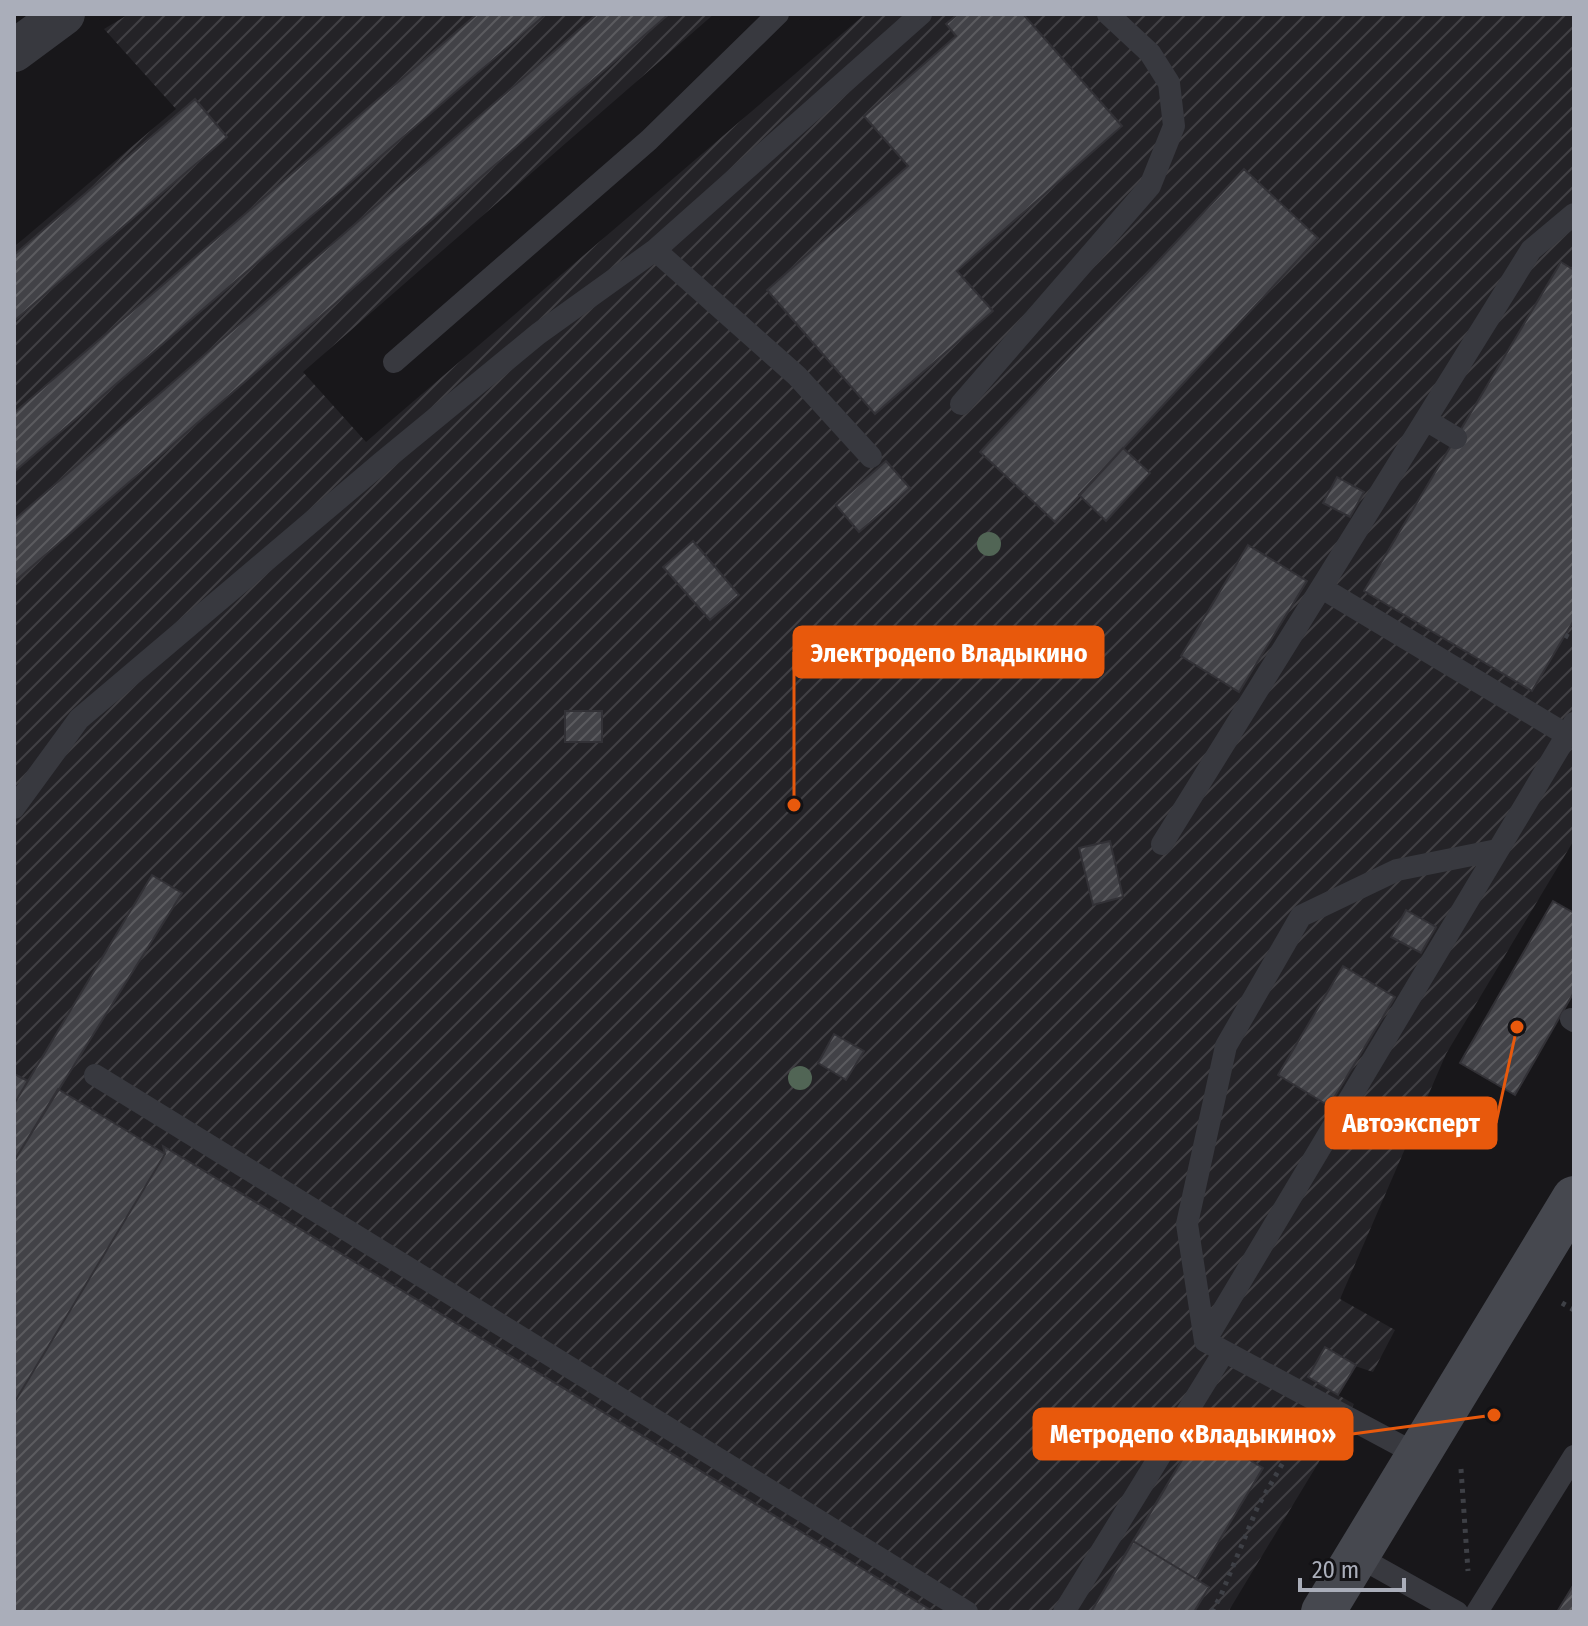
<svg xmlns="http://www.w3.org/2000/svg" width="1588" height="1626" viewBox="0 0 1588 1626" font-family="'Fira Sans Condensed',sans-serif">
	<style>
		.industrial { fill: url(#industrial-furrows) }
		.building { fill: url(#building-hatch); stroke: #323136; stroke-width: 2 }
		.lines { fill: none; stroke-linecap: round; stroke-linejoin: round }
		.path { stroke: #3e4046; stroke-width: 5; stroke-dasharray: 4 6; stroke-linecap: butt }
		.lane { stroke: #38393f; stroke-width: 22 }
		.street { stroke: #38393f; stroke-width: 42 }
		.secondary { stroke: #46484f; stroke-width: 44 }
		.tree { fill: #516555 }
		.leader { fill: none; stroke: #e8590c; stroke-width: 3 }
		.callout-dot { fill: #e8590c; stroke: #131215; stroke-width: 3 }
		.callout { fill: #e8590c; stroke: #e8590c; stroke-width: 3 }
		.callout-label { font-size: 26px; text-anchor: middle; font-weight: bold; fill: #fff }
	</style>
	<defs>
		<pattern id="industrial-furrows" width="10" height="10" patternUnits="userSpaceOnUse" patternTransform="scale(2)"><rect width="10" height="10" fill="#242327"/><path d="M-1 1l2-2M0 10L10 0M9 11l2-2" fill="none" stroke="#414044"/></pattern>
		<pattern id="building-hatch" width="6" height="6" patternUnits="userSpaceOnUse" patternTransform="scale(2)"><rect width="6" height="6" fill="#424247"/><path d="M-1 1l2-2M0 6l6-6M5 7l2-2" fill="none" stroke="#5b5b5f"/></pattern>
	</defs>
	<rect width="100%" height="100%" fill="#18171a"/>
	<path class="industrial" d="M129 14H714L303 372 366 442 865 14H1574V840L1446 1054 1340 1299 1395 1330 1373 1372 1355 1366 1338 1395 1354 1404 1228 1612H14V247L176 109 104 29Z"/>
	<path class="building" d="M477 14H546L14 472V413Z
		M597 14H669L14 582V520Z
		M958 14H1023L1122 126 957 271 993 311 875 414 767 290 908 166 864 116 956 36 946 24Z
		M195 99 227 137 14 321V255Z
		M1244 169 1318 238 1055 522 980 452Z
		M1561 262 1574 270V620L1532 691 1364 591Z
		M1123 448 1150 473 1106 521 1079 495Z
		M886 461 910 488 859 532 836 505Z
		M1337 477 1364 492 1350 517 1323 503Z
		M693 541 739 595 710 620 663 567Z
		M1248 545 1307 581 1239 692 1181 656Z
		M565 711H602V742H565Z
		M1110 841 1123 897 1093 905 1079 848Z
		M152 875 182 893 14 1161V1104Z
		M1553 901 1574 913V992L1515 1095 1460 1063Z
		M1406 910 1436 927 1421 953 1391 937Z
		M1343 966 1395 997 1329 1106 1278 1075Z
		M834 1034 864 1051 846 1080 818 1063Z
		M14 1074 28 1081 14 1104Z
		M58 1089 165 1154 14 1403V1161Z
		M163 1146 934 1612H14V1403L165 1154Z
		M1325 1347 1356 1365 1338 1395 1308 1377Z
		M1200 1430 1263 1468 1196 1579 1133 1541Z
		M1200 1430 1263 1468 1196 1579 1209 1587 1194 1612H1091Z
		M1133 1541 1209 1587 1194 1612H1091Z
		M1574 1584V1612H1557Z"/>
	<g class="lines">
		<path class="path" d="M1565 635 1574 640
			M1562 1303 1574 1310
			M1461 1469 1468 1571
			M1212 1612 1221 1595 1258 1506 1306 1423"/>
		<path class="lane" d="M655 250 797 376 871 457
			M394 362 649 140 778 14
			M961 404 1150 186 1174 126 1169 83 1150 53 1108 14
			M1426 420 1456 438
			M1322 588 1567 735
			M14 808 79 719 381 463 538 334 655 250 921 14
			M1162 844 1531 250 1574 214
			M1571 1019 1574 1021
			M95 1075 967 1612
			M1205 1341 1187 1224 1226 1046 1301 916 1397 870 1497 850
			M1418 1455 1205 1341 1574 723
			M1357 1556 1457 1612
			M1064 1612 1224 1352
			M1477 1612 1574 1456"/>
		<path class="street" d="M14 51 64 14"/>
		<path class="secondary" d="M1323 1612 1574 1198"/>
	</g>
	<g class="tree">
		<circle cx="989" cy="544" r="12"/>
		<circle cx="800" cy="1078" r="12"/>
	</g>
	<path class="leader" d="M794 805L794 652M1517 1027L1496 1123M1494 1415L1352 1434"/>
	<g class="callout-dot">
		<circle cx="794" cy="805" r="8"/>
		<circle cx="1517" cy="1027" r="8"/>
		<circle cx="1494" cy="1415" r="8"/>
	</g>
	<g class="callout">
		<rect x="794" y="627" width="309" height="50" rx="8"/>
		<rect x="1326" y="1098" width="170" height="50" rx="8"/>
		<rect x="1034" y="1409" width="318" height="50" rx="8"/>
	</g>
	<g class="callout-label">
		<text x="949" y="662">Электродепо Владыкино</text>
		<text x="1411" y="1132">Автоэксперт</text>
		<text x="1193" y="1443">Метродепо «Владыкино»</text>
	</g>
	<rect width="1588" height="1626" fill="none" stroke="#aaaeba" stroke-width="32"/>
	<path d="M1300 1578v12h104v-12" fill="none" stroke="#aaaeba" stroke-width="4"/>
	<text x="1312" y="1578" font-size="24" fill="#aaaeba" stroke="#131215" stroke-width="6" paint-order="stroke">20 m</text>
</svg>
